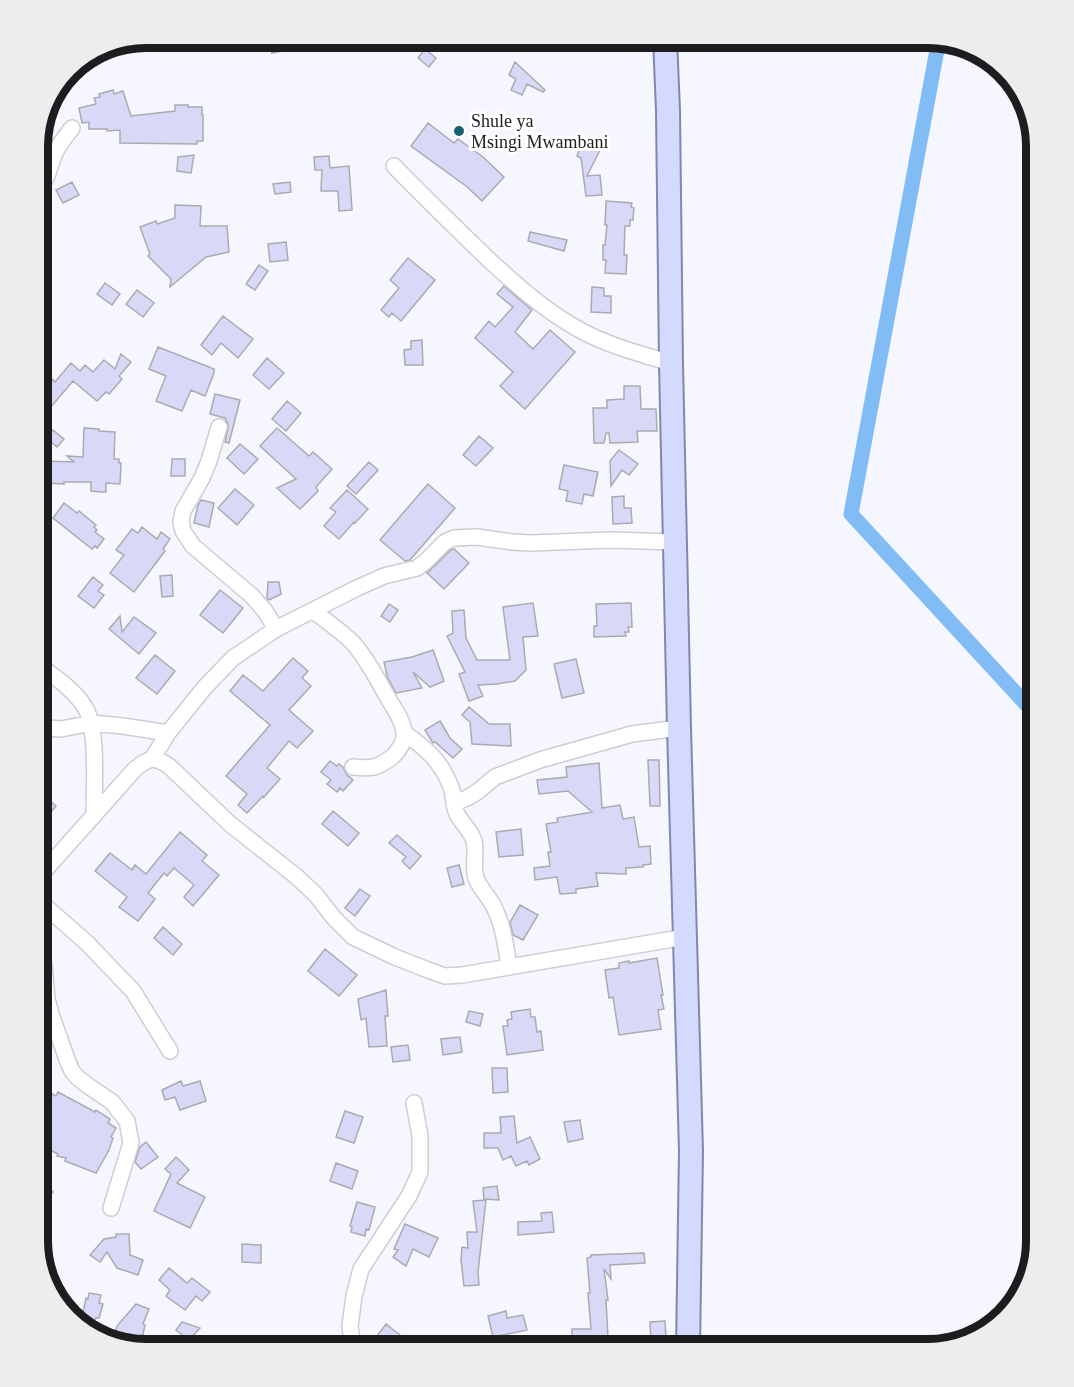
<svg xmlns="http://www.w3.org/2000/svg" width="1074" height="1387" viewBox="0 0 1074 1387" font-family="'Times New Roman',serif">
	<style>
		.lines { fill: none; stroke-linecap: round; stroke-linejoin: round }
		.canal { stroke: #82bcf4; stroke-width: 15 }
		.building { fill: #d9d9f7; stroke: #aaaab1; stroke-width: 1.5 }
		.street-casing { stroke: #cdcdd4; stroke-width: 18 }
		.primary-casing { stroke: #8088ae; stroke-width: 26 }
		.street { stroke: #fff; stroke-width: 15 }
		.primary { stroke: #d3dafd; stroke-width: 22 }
		.poi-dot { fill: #18606f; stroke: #fff; stroke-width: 2 }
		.labels { text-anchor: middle; stroke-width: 6; stroke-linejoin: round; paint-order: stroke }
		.poi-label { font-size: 18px; fill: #1d1d1f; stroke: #fff; text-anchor: start }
		.rim { fill: none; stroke: #1d1d1f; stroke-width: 8 }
	</style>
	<rect width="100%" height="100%" fill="#f6f6fe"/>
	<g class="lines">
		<path class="canal" d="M939 39 851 514 1036 715"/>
	</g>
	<path class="building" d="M269 38H296L298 48 272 53Z
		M425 49 436 58 429 67 418 58Z
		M515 62 545 90 543 92 527 84 522 95 511 90 516 79 509 75Z
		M113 90 114 94 123 91 131 116 175 111V105H188V107H202V115H203V141H197V144L120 143V130L107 131V129H89V122L82 123 79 108 96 104 94 98 100 97 99 94Z
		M428 123 454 143 458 139 483 157 504 177 482 201 466 186 411 146Z
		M582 140 600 150 587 176 600 175 602 195 586 196 581 158 577 156Z
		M194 155 191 173 177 171 178 157Z
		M329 156 330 168 349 166 352 210 339 211 338 191H321L322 170H315L314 157Z
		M72 182 79 195 63 203 56 190Z
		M290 182 291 192 275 194 273 184Z
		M606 201 632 203 631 207 634 208 633 220H630V226H625L624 255H627L626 274 605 273 606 260H603V245H605L607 225H605Z
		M175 205 201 206 200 226H227L229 252 206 257 170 287 171 279 148 256 150 254 140 227 156 221 157 224 175 218Z
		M38 212 51 222 38 239Z
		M530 232 567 240 564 251 528 241Z
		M286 242 288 260 270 262 268 244Z
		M408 258 435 280 401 321 392 313 389 317 381 310 399 288 390 280Z
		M259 265 268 271 255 290 246 284Z
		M105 283 120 294 112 305 97 294Z
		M504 286 532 310 515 332 533 349 550 330 575 352 525 409 500 386 513 372 475 338 489 321 495 327 513 307 497 294Z
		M592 287 604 288V296H611V313L591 312Z
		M137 290 154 303 143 317 126 304Z
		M223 316 253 339 238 358 221 343 212 355 201 345Z
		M422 340 423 365H405L404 350 411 349V341Z
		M158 347 214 369V373L205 396 191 390 182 411 156 401 166 376 149 369Z
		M121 354 131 362 119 376 122 379 109 394 106 392 97 401 73 381 50 408 38 397 52 379 55 382 71 363 80 371 85 365 93 372 104 360 115 369Z
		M267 358 284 373 269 389 253 375Z
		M624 386H640L641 409H656L657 431H637L638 442 610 443 609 433H606L604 443H594L593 408H607V400L624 399Z
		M215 394 240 400 229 443 225 442 228 429V424L225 418 210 414Z
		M287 401 301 413 286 431 272 419Z
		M84 428 99 429V431L115 432 114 459H119V463H121L120 484 106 483V492H102L91 491V482H64V484L43 483 44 461 74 462 67 456 83 457Z
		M277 428 309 456 313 452 332 469 316 487 318 491 300 509 277 488 296 479 260 446Z
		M53 430 64 439 57 447 46 438Z
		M479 436 493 448 476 466 463 455Z
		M240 444 258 459 244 474 227 458Z
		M619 450 638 464 629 475 622 470 611 486 610 461Z
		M172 459H185V476H171Z
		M369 462 378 470 356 494 347 486Z
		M564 465 598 472 593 496 584 494 582 504 566 501 568 491 559 489Z
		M428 484 455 508 410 560 405 561 380 540Z
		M235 489 254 505 237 525 218 508Z
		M347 490 368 509 355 523 354 522 339 539 324 526 336 512 330 508Z
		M624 496V508H631L632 523 613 524 612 497Z
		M201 500 214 503 209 527 194 523 198 505Z
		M64 503 77 513 79 511 96 525 94 527 97 530 95 532 104 539 97 548 95 546 92 549 53 518Z
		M142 527 157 539 161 532 170 539 163 549 165 551 134 592 110 573 124 555 116 550 132 529 138 533Z
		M454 549 469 563 444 589 427 573 451 550Z
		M172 575 173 596 162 597 160 576Z
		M93 577 103 585 98 591 104 595 94 608 78 596Z
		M268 582H279L281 594 269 600 267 598Z
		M220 590 243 608 223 633 200 615Z
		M533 603 538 636 523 637 526 670 515 681 497 684 478 685 483 696 469 701 459 674 465 672 447 636 453 633 452 611 464 610 466 638 477 660H510L503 607Z
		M631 603 632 627H628L629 632H625L626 636 594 637V626H597L596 604Z
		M389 604 398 610 390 622 381 616Z
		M120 616 122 632 134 617 156 633 139 654 109 629Z
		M433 650 444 681 430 687 413 672 422 688 396 693 387 676 384 662 412 657Z
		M155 655 175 671 157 694 136 678Z
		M293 658 308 671 302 678 311 686 289 710 313 731 297 748 289 741 267 768 280 779 264 797 263 796 247 813 238 805 247 794 226 776 270 725 230 691 243 675 263 691Z
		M576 659 584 693 562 698 554 664Z
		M469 707 489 724H510L511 746 472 744 470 722 462 715Z
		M440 721 450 738 462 749 453 758 435 742 433 743 425 730Z
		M648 760H659L660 806H650Z
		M330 761 337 766 339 764 343 767 347 775 353 780 343 791 340 788 337 792 327 784 331 780 321 772Z
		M599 763 602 808 620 805 623 819 634 817 639 847 650 846 651 864 643 865V867L626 868V874L596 873 598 886 576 889V893L560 894 557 877 535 880 534 868 550 866 548 852H551L546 824 558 822 557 818 592 812 568 791 539 794 537 780 567 777 566 767Z
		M38 790 56 806 38 828Z
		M333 811 359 833 348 846 322 824Z
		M521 829 523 855 499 857 496 832Z
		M180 832 207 855 202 861 219 875 193 906 184 897 194 885 174 868 167 876 164 873 148 893 155 899 138 921 119 907 127 897 95 871 110 853 132 870 135 865 146 874Z
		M397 835 421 856 410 869 402 861 406 857 389 843Z
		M459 865 464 884 452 887 447 868Z
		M360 889 370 896 355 916 345 908Z
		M520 905 538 915 523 940 513 935 510 922Z
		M163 927 182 944 173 955 154 938Z
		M325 949 357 975 339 996 308 971Z
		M657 958 663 995H661L664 1009 658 1010 661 1029 619 1035 613 997 609 998 605 970 619 968V963L629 961V963Z
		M386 990 388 1016H385L387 1046 369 1047 366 1018 361 1020 358 999Z
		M530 1009 531 1017H535L537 1032 541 1031 543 1050 507 1055 503 1026H508L507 1020 512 1019 511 1012Z
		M469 1011 483 1014 480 1026 466 1022Z
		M460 1037 462 1052 443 1055 441 1039Z
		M408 1045 410 1060 393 1062 391 1047Z
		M492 1068H507L508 1092 493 1093Z
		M181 1081 183 1086 200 1081 206 1101 180 1110 175 1097 165 1100 162 1090Z
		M38 1087 56 1096 58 1092 95 1112 96 1110 110 1119 108 1123 116 1128 111 1137 113 1138 109 1150 96 1173 65 1161 66 1158 57 1156 58 1154 38 1144Z
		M345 1111 363 1117 354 1143 336 1137Z
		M514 1116 517 1143 530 1137 540 1159 529 1165 527 1161 516 1166 511 1156 503 1160 498 1148H484V1133H501L500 1117Z
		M580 1120 583 1139 568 1142 564 1122Z
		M146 1142 158 1157 141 1169 135 1162 140 1147Z
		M176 1157 189 1170 177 1183 205 1197 190 1228 154 1211 171 1174 165 1169Z
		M336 1163 358 1171 352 1189 330 1181Z
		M45 1184 53 1192 38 1207V1191Z
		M497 1186 499 1200 484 1199 483 1188Z
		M486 1200 478 1272 479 1285 464 1286 461 1260 462 1247 468 1248 467 1232H477L473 1201Z
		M357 1202 375 1207 369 1230 366 1229 365 1236 351 1232 352 1227 350 1226Z
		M552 1212 554 1232 518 1235V1222L542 1221 541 1213Z
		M405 1224 438 1238 429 1257 413 1249 406 1266 393 1257 398 1250 394 1249Z
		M116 1234H129L130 1255 143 1260 138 1275 117 1268 107 1252 100 1262 90 1255 104 1239 116 1237Z
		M242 1244 261 1245V1263L242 1262Z
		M644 1253 645 1263 610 1265 611 1279 604 1269 608 1300H606L608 1337 594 1338 592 1340V1338L586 1339V1349H572V1329H591L588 1293H590L587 1258 591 1257V1255Z
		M169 1268 187 1283 192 1278 210 1292 202 1301 196 1296 185 1310 166 1296 170 1290 159 1280Z
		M89 1293 101 1295 99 1303 103 1304 99 1318H96L95 1320 82 1317 86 1298 88 1299Z
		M136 1304 149 1309 143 1324 145 1325 142 1339 115 1333 117 1326Z
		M506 1311 507 1318 523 1315 527 1330 493 1337 488 1316Z
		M665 1321 666 1339 651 1340 650 1322Z
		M182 1322 200 1328 189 1340 176 1330Z
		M386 1324 405 1339 417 1349H367Z"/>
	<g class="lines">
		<g class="street-casing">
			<path id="street" d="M394 166C424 197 455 227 486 257 515 284 545 311 580 330 609 346 641 354 671 363
				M38 189C49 179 49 166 55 153 59 144 66 136 72 128
				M219 427 209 461 202 478 183 511 181 522 183 531 193 546 252 596 265 611 276 629
				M313 611C327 621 341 631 353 643 368 660 377 679 388 698 394 709 403 720 404 732 405 741 399 751 392 757 378 768 371 769 353 767
				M38 665C55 677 75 690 86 709 98 732 94 789 94 816
				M38 724 48 728 61 729 92 723 123 726 168 733
				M404 733C426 748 441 761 451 787 454 796 453 806 457 814 462 824 471 830 474 841 477 853 472 866 476 878 479 887 488 896 493 905 503 924 506 946 509 967
				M152 759 168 733 205 687 233 658 276 629 357 588 384 576 417 568 425 562 445 542 454 538 477 537 512 542 531 543 611 540 675 542
				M455 803 467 798 477 792 495 777 540 760 632 734 679 728
				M38 878 135 769C148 758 154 756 169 766L230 824 297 877 316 895 334 918 353 937 395 957 428 970 445 976 462 975 685 937
				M38 900 87 943 133 991 170 1051
				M38 949 44 965 47 999 52 1017 68 1062 72 1071 78 1078 87 1085 112 1102 127 1121 131 1143 111 1208
				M353 1349 350 1326 354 1296 361 1269 409 1196 420 1172V1136L414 1103"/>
		</g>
		<g class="primary-casing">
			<path id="primary" d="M665 38 668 111 671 363 679 728 691 1151 688 1349"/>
		</g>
		<use href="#street" class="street"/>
		<use href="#primary" class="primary"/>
	</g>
	<circle class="poi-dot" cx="459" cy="131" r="6"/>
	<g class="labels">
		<g class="poi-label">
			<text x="471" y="127">Shule ya<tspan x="471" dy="21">Msingi Mwambani</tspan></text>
		</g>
	</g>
	<path d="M0 0H1074V1387H0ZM146 48H928A98 98 0 0 1 1026 146V1241A98 98 0 0 1 928 1339H146A98 98 0 0 1 48 1241V146A98 98 0 0 1 146 48Z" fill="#ededed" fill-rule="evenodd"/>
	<path class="rim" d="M146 48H928A98 98 0 0 1 1026 146V1241A98 98 0 0 1 928 1339H146A98 98 0 0 1 48 1241V146A98 98 0 0 1 146 48Z"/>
</svg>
